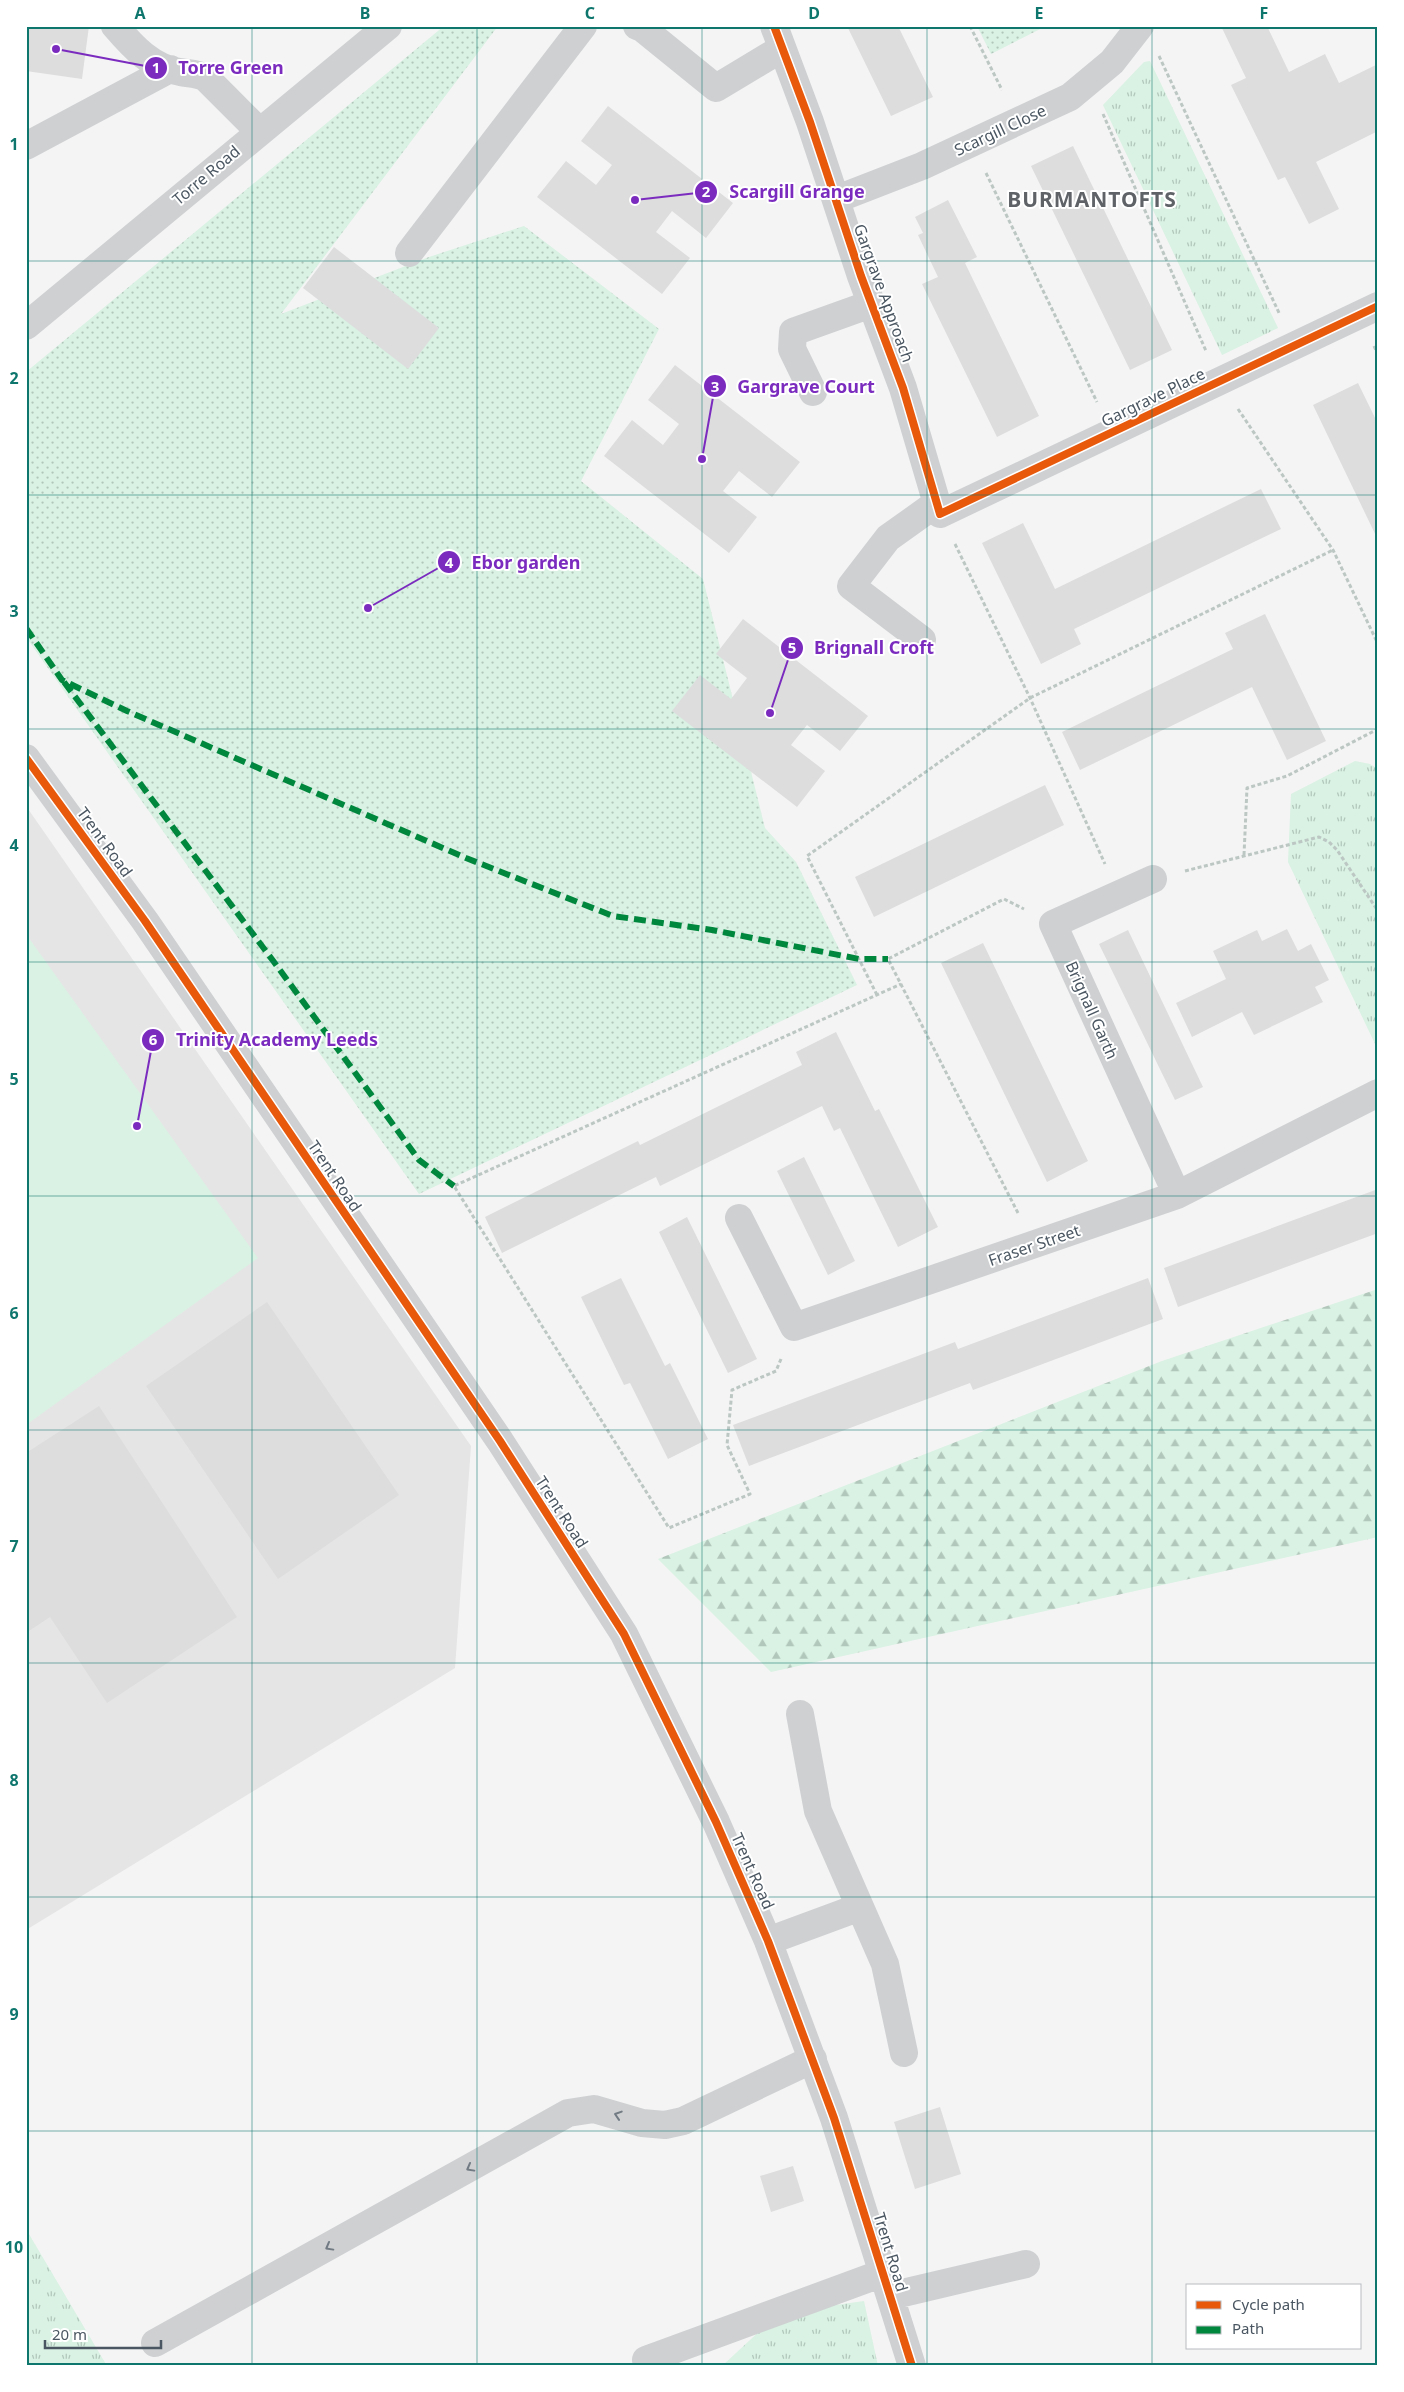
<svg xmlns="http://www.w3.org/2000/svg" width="1404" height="2392" viewBox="0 0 1404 2392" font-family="'Noto Sans',sans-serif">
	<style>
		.education { fill: #e6e5e6 }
		.grass { fill: url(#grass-tufts) }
		.forest { fill: url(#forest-firs) }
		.garden { fill: url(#garden-dots) }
		.pitch { fill: #d9f2e3 }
		.building { fill: #ddddde }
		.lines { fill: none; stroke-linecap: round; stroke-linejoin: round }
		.path { stroke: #bcc7c4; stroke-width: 3; stroke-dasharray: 4 2.5; stroke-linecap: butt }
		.minor { stroke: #ced0d2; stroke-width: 28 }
		.quiet { stroke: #00873e; stroke-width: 6; stroke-dasharray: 12 6; stroke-linecap: butt }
		.cycleway-casing { stroke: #fff; stroke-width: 11 }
		.cycleway { stroke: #e8590c; stroke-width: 8 }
		.oneway { stroke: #727b83 }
		.grid { fill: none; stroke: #0f766e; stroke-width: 1; stroke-opacity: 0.55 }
		.labels { text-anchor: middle; stroke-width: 4; stroke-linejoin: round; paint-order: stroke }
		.street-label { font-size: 16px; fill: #4a5661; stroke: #fff }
		.district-label { font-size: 21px; font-weight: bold; letter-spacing: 1px; fill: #5f6368; stroke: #fff }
		.leader { fill: none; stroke: #7b2cbf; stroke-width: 2 }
		.callout-dot { fill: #7b2cbf; stroke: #fff; stroke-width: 2 }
		.mark-label { font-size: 15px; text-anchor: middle; font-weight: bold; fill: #fff }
		.callout-label { font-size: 18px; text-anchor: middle; font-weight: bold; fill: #7b2cbf; stroke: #fff; stroke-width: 4; stroke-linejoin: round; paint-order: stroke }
		.neatline { fill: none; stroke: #0f766e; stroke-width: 2 }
		.grid-label { font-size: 16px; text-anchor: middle; font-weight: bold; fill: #0f766e }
	</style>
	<defs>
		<pattern id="grass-tufts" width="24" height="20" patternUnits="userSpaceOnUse" patternTransform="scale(1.25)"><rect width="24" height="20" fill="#d9f2e3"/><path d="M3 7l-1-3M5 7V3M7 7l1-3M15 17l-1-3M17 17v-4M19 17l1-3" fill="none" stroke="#b2c7bb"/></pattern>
		<pattern id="forest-firs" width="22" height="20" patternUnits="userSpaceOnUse" patternTransform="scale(1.25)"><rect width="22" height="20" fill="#d9f2e3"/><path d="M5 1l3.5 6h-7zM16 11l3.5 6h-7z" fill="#b2c7bb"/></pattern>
		<pattern id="garden-dots" width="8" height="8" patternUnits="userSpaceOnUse" patternTransform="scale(1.25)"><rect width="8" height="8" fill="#d9f2e3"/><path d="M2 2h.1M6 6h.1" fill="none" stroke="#b2c7bb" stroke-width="1.8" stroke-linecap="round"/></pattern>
	</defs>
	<rect width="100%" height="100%" fill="#f4f4f4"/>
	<path class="education" d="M26 806 471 1446 455 1668 26 1930Z"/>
	<path class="grass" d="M1150 61 1278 328 1222 355 1103 105 1144 62Z
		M1355 761 1370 764 1378 769V1050L1288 862 1291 794Z
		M26 2229 107 2366H26Z
		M864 2301 878 2366H722L779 2313Z"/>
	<path class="forest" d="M1378 1289V1537L771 1672 658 1559 1162 1361Z"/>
	<path class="garden" d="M444 26H498L281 314 429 257 524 226 659 329 581 481 703 579 765 828 796 862 857 985 419 1194 26 637V372Z
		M977 26H1046L991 54Z"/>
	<path class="pitch" d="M26 934 258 1258 26 1425Z"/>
	<path class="building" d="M26 26H89L82 79 26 71Z
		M847 26H898L933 97 891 116Z
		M1221 26H1267L1289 72 1325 54 1339 83 1378 64V131L1316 162 1339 209 1309 224 1285 177 1278 180 1231 85 1246 78Z
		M608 106 733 203 706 238 672 211 656 232 690 258 662 294 537 197 566 161 596 185 612 165 581 141Z
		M1073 146 1172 350 1130 370 1031 166Z
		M948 200 977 257 965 263 1039 416 997 437 922 284 938 277 918 235 923 233 915 217Z
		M334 247 439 328 408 369 303 288Z
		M675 365 800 462 772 497 739 471 723 491 757 517 729 553 604 456 632 420 663 445 679 424 648 400Z
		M1358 383 1378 424V540L1313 405Z
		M1261 489 1281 529 1074 629 1081 644 1041 664 982 543 1023 523 1055 589Z
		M1265 614 1326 741 1287 760 1252 687 1080 770 1062 732 1233 649 1225 633Z
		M743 619 868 716 840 751 807 725 791 745 825 771 797 807 672 711 700 675 731 699 747 678 716 654Z
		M1045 785 1064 825 874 917 855 877Z
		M1287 929 1298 951 1311 944 1329 980 1315 987 1323 1002 1254 1035 1242 1012 1192 1037 1176 1003 1226 979 1213 951 1257 930 1262 941Z
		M1128 930 1203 1087 1175 1100 1099 944Z
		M983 943 1088 1161 1047 1182 941 963Z
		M836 1032 875 1111 879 1109 938 1227 898 1247 840 1128 834 1131 822 1106 660 1186 656 1177 502 1253 485 1217 638 1141 640 1145 802 1065 796 1052Z
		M804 1157 855 1261 828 1275 777 1171Z
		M1378 1189V1233L1178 1307 1164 1268Z
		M687 1217 757 1359 728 1373 659 1232Z
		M621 1278 665 1366 670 1363 708 1439 668 1459 630 1383 624 1385 581 1297Z
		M1148 1278 1163 1319 973 1390 970 1383 749 1466 733 1425 955 1342 958 1349Z
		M267 1302 399 1495 278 1579 146 1386Z
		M99 1406 237 1617 107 1703 50 1617 26 1633V1453Z
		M940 2107 961 2174 915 2189 894 2122Z
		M793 2166 804 2201 771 2212 760 2176Z"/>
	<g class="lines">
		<path class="path" d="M970 26 1002 90
			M1159 56 1280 315
			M1103 114 1206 351
			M986 173 1097 402
			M1374 346 1378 355
			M1238 409 1333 550 1378 644
			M955 544 1030 698 1105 864
			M1244 855 1247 788 1287 776 1378 729
			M1185 871 1319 837 1329 842 1337 850 1378 911
			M877 995 807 856 1030 698 1333 550
			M1018 1213 888 959 1004 899 1024 909
			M781 1359 776 1371 732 1390 727 1445 750 1494 669 1528 454 1186 901 984"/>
		<path class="minor" d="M115 26C133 47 152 68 180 72 190 74 197 73 206 78L259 131
			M637 26 642 28 716 88 781 49
			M774 26 810 122 861 276 903 388 940 514 1378 306
			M26 146 170 69
			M837 199 922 166 1070 97 1112 62 1140 26
			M409 253 583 26
			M26 326 388 26
			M813 392 792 349 793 332 871 304
			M922 640 851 586 888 538 937 503
			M26 758 145 921 500 1441 624 1634 716 1822 768 1941 834 2118 912 2366
			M1153 879 1053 924 1177 1195
			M739 1218 794 1327 1177 1195 1378 1093
			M800 1714 818 1811 885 1964 904 2053
			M768 1941 860 1907
			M890 2296 1026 2264
			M155 2343 568 2113 594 2109 642 2123 665 2125 683 2121 813 2059
			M646 2360 883 2273"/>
		<path class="quiet" d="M26 628 62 680 127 711 466 858 613 916 712 930 859 959H888
			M64 682 274 962 419 1160 454 1186"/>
		<g class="cycleway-casing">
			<path id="cycleway" d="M774 26 810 122 861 276 903 388 940 514 1378 306
				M26 758 145 921 500 1441 624 1634 716 1822 768 1941 834 2118 912 2366"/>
		</g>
		<use href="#cycleway" class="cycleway"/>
	</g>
	<defs><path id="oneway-chevron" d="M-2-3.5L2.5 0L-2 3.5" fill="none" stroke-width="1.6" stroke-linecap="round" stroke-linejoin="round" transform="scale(1.25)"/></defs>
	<g class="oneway">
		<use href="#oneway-chevron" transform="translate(618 2115) rotate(-162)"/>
		<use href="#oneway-chevron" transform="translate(470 2168) rotate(151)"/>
		<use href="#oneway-chevron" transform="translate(329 2247) rotate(151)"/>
	</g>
	<path class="grid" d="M252 26V2366M477 26V2366M702 26V2366M927 26V2366M1152 26V2366M26 261H1378M26 495H1378M26 729H1378M26 962H1378M26 1196H1378M26 1430H1378M26 1663H1378M26 1897H1378M26 2131H1378"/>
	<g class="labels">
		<g class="street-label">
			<text transform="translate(1000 130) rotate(-25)" y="6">Scargill Close</text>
			<text transform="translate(206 175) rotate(-40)" y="6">Torre Road</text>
			<text transform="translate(884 293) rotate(70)" y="6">Gargrave Approach</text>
			<text transform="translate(1153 397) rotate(-26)" y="6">Gargrave Place</text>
			<text transform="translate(105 842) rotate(54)" y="6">Trent Road</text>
			<text transform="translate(1092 1010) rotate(66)" y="6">Brignall Garth</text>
			<text transform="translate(335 1176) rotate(56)" y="6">Trent Road</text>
			<text transform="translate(1034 1245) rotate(-19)" y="6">Fraser Street</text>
			<text transform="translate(562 1512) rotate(57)" y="6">Trent Road</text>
			<text transform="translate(753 1871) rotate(66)" y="6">Trent Road</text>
			<text transform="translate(891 2252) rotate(73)" y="6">Trent Road</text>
		</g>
		<g class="district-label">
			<text x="1092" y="207">BURMANTOFTS</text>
		</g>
	</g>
	<path class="leader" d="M56 49L156 68M635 200L706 192M702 459L715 386M368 608L449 562M770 713L792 648M137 1126L153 1040"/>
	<g class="callout-dot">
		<circle cx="56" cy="49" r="5"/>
		<circle cx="635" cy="200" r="5"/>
		<circle cx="702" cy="459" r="5"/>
		<circle cx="368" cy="608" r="5"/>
		<circle cx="770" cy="713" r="5"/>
		<circle cx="137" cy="1126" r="5"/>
		<circle cx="156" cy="68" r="12"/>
		<circle cx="706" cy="192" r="12"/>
		<circle cx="715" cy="386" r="12"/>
		<circle cx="449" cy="562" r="12"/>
		<circle cx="792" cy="648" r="12"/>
		<circle cx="153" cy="1040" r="12"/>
	</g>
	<g class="mark-label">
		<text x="156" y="73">1</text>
		<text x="706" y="197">2</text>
		<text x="715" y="392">3</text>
		<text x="449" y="568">4</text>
		<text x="792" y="653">5</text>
		<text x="153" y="1045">6</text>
	</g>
	<g class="callout-label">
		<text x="231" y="74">Torre Green</text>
		<text x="797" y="198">Scargill Grange</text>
		<text x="806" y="393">Gargrave Court</text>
		<text x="526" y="569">Ebor garden</text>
		<text x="874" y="654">Brignall Croft</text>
		<text x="277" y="1046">Trinity Academy Leeds</text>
	</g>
	<rect width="1404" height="2392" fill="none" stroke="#ffffff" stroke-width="55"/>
	<rect x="1186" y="2284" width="175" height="65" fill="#ffffff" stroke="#b7bbc0"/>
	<rect x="1196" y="2301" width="25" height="8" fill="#e8590c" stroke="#b7bbc0"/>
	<text x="1232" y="2310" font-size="15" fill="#4a5661">Cycle path</text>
	<rect x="1196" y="2326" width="25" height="8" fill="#00873e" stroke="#b7bbc0"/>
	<text x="1232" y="2334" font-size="15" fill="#4a5661">Path</text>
	<path d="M45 2340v8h116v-8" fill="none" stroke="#4a5661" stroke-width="2.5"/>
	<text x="52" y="2340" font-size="15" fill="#4a5661" stroke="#ffffff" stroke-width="4" paint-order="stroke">20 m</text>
	<rect x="28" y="28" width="1348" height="2336" class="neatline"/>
	<g class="grid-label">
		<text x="140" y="19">A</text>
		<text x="365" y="19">B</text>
		<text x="590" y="19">C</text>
		<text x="814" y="19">D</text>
		<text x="1039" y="19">E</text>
		<text x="1264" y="19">F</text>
		<text x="14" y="150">1</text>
		<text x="14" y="384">2</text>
		<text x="14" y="617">3</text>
		<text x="14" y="851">4</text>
		<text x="14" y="1085">5</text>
		<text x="14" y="1319">6</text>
		<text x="14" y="1552">7</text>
		<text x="14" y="1786">8</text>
		<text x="14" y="2020">9</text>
		<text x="14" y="2253">10</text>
	</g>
</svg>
